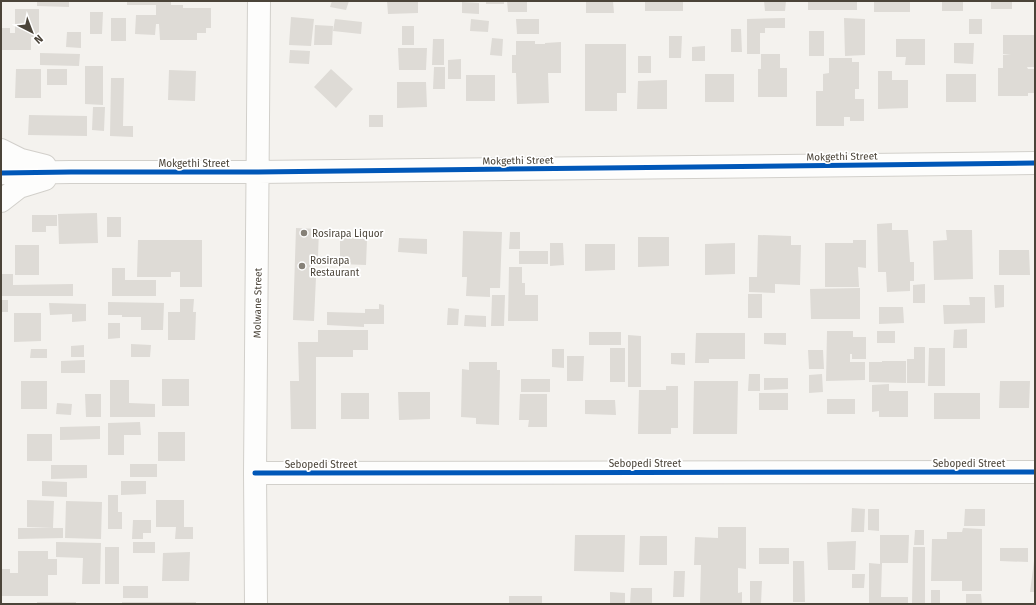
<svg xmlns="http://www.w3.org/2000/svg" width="1036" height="605" viewBox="0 0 1036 605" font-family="'Fira Sans',sans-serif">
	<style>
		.building { fill: #dedbd6 }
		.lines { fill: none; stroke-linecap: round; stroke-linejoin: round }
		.minor-casing { stroke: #d2d0cb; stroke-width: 24 }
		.minor { stroke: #fdfdfc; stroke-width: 22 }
		.cycleway-casing { stroke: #fff; stroke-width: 8 }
		.cycleway { stroke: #0057b8; stroke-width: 5 }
		.poi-dot { fill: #868178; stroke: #fff; stroke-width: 1.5 }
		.labels { text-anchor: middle; stroke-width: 3.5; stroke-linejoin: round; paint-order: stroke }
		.street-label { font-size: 10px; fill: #4b4439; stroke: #fff }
		.poi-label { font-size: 10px; fill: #4b4439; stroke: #fff; text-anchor: start }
	</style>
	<rect width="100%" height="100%" fill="#f4f2ee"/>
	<path class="building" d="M37 1H69V7L37 6Z
		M127 1H171V5H183V8H211V28H206V33H197V40H160L159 24H156L155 35 135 34 136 15H156V5H127Z
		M332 1H349L346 10 330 7Z
		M387 1H418V13L388 14Z
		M486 1H504V4H486Z
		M507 1H527V12H508Z
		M586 1H613L614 13H586Z
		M645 1H683V11H645Z
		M764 1H786L785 11H765Z
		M808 1H857V10H808Z
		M874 1H910V12H874Z
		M942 1H963V11H942Z
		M991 1H1012V9H991Z
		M462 2 479 3V14L462 13Z
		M15 9H39V37H31V50H1V28H10V33H15Z
		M90 12H103L102 34H90Z
		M291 17 314 19 311 46 289 45Z
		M111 18H126V41H111Z
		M785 18V28H765V33H760V54H747V19Z
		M844 18 865 19V55L845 56Z
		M335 19 362 22 361 34 333 31Z
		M471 19 489 21 488 32 470 31Z
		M516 19H539V34H517Z
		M969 19H982V34H969Z
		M315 25 333 26 332 45H314Z
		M402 26H414V45H402Z
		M731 29H741L742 52H731Z
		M809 31H824V56H809Z
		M67 32H81V48L66 47Z
		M1003 35H1035V67H1027L1028 69H1035V93H1028V96H998V68H1003V55H1011L1003 54Z
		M669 36H682L681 58H669Z
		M492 38 503 39 502 56 490 55Z
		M433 39H444V65H432Z
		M896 39H925V65H905L906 57H896Z
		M516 41H535V44H545V43L561 42V73H548L549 103 517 104 516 73H512V55H516Z
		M954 43H974L973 64 954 63Z
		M585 44H626V93H617V111H585Z
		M705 46V61H692V47Z
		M398 48H427L426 70H399Z
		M290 50 310 51 309 64 289 63Z
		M40 53 80 54 79 66 40 65Z
		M761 54H780V68H787V97H758V69H761Z
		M638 56H651V73H638Z
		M829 58H852V62H859V89H855V99H864V121H850V117H844V126H816V91H823V74L829 73Z
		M461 59V79H448V60Z
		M85 66H103V105L85 104Z
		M434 67H445V89H433Z
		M16 69H41V98H15Z
		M47 69H67V85H47Z
		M331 69 353 89 336 108 314 87Z
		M169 70 196 71 195 101 168 100Z
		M878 71H892V80H908V108L878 109Z
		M705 74H734V102H705Z
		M946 74H976V102H946Z
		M466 75H495V101H466Z
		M111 78H124L123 126H133V137L110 136Z
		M667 80V109H637L638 81Z
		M397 82H426L427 107 397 108Z
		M93 107H105L104 131 92 130Z
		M29 115 87 116V136L28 135Z
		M369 115H383V127H369Z
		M97 213 98 243 59 244 58 214Z
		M32 215H57V226H46V232H32Z
		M107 217H121V237H107Z
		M892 223V230H908L910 262H914V281H910V291L887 292 886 272H878L877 224Z
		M296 228 319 229 318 257 312 256 311 277H316L314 321 293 320Z
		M946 230H972L973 279 934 280 933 241 947 240Z
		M463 231 502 232 500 288H490V297L466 296 467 277H462Z
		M510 232H520V249H509Z
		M758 235 791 236V245H801L800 285 775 284V293L749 292V277H757Z
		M638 237H669V266L638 267Z
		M340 238 367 239 366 265 340 264Z
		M399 238 427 239V254L398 252Z
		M138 240H202V287H180V272H171V277H137Z
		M853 240H866V268L858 267 859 287H825V243H853Z
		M550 243H563L564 265 550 266Z
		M735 243V274L705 275V244Z
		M585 244H615V270L585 271Z
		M15 245H39V275H15Z
		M999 250H1029L1030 275H999Z
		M519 251H548V264H519Z
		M509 267H522V283H525V295H538V321H508Z
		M112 268H125V280H156V296H112Z
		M1 274H13V285L73 284V296H1Z
		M925 284V303H913V285Z
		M994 285H1004V307L995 308Z
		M860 288V319H811L810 289Z
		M748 294H762V318H748Z
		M492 295H505L504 326H491Z
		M969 297H985V323L944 324 943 305H970Z
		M180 299H194L193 312H196L195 340H168V312H180Z
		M1 300H8V312H1Z
		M108 302 164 303 163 330H141V317H122V315H108Z
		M49 303 86 304V321L72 322V314L50 315Z
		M379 304 384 305V324H364V327L327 325V312L365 313V309H379Z
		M879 307H903L904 323 879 324Z
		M448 308 459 309 458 325H447Z
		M14 313H41V341L14 342Z
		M465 315 486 316V327L464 326Z
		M108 323H120V338L108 339Z
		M967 329V348H953L954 330Z
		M318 330H368V350H353V357H316V429H291L290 381H299L298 342H318Z
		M827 331H853V337H866V359H852V354H850V362H865V380L826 381Z
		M877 331H895V343H877Z
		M589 332H621V345H589Z
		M696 333H745V359H709V363H695Z
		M764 333H786V345L764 344Z
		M628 335 641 336V387H628Z
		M131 344 151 345 150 357H131Z
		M84 345V357H71V346Z
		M914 347H925V383H907V359H914Z
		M610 348H625V382H610Z
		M929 348H945V386H928Z
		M31 349H47V358H30Z
		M552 349H564V368L552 367Z
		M808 350H823L824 369H809Z
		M671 353H685V365L671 364Z
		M567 356H584L583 381H567Z
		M85 360V373H61V361Z
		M882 361H906V383L869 382V362H882Z
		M469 362H497V370H500L499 425 476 424V418L461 417 462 369 469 370Z
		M749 374H760V391H748Z
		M822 374 823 392 809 393V375Z
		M764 378H788V389L764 390Z
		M162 379H189V406H162Z
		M521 379H550V392H521Z
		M110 380H129V403L155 404V417H110Z
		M21 381H47V409H21Z
		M694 381H738L737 434H693Z
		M1000 381H1030L1029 408H999Z
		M889 384V391H908V417H879V411L872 412V385Z
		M666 386H678V428H671V434H638L639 390H666Z
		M398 392H430V419L399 420Z
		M341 393H369V419H341Z
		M759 393H788V410H759Z
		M934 393H980V419H934Z
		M85 394H101V417H86Z
		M520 394H547V427H528L529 420H519Z
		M827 399H855V414H827Z
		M585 400H615L616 415 585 414Z
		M57 403 72 404 71 415 56 414Z
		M140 422 141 435H124V455H108V423Z
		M100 426V439L60 440V427Z
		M158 432H185V461H158Z
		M27 434H52V461H27Z
		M130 464H157V477H130Z
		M51 465H87V478L51 479Z
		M42 481 67 482V497L42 496Z
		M121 481H146V494L121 495Z
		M108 495H118V512H122V529H108Z
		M27 500 54 501 53 528 27 527Z
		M156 500H184V527H193V539H175L176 527H156Z
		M66 501 102 502 101 539 65 538Z
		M852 508 865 509 864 532H851Z
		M868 509H879V531L868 530Z
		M965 509H985V526H964Z
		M133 520H151V533H143V539H132Z
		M718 527H746V569L738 568V593L742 592V604H700L701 565H694L695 537 718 538Z
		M18 528H63V538L18 539Z
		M963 528 982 529V591H962V581H931L932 539H947V532H962Z
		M915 530H924V545H914Z
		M575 535H625L624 572 574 571Z
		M880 535H909L908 563H882L881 597H908V604H869V563L880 564Z
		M640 536H667V565H639Z
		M856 541 855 570H828L827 542Z
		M56 542 101 543 100 584H82L83 558 56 557Z
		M133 542H155V553H133Z
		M105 547H119V584H105Z
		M913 547H925V604H912Z
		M759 548H789V564H759Z
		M1000 548H1028V562L1000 561Z
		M18 551H48V559H57V575H48V596H1V569H10V573H18Z
		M190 552 189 581H162L163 553Z
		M793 561H804L805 602H793Z
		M1034 561H1035V592H1030Z
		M674 571H685L684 597H673Z
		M852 574H865L864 588H852Z
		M750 581H762L761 604H750Z
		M123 586H148V598H123Z
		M631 588H652V604H630Z
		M931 590H940V604H931Z
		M610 592 625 593V604H610Z
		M966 594H981L982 604H966Z
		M509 596H542V604H509Z
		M37 602H76V604H37Z
		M122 602H196V604H122Z"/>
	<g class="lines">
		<g class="minor-casing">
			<path id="minor" d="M1 150 21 160 45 166
				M1 173 71 172H258L1035 163
				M1 201 19 187 45 179
				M255 473 1035 472
				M256 604 255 473 259 1"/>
		</g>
		<use href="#minor" class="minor"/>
		<g class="cycleway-casing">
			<path id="cycleway" d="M1 173 71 172H258L1035 163
				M255 473 1035 472"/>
		</g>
		<use href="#cycleway" class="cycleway"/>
	</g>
	<g class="poi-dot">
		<circle cx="304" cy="233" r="4"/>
		<circle cx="302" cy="266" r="4"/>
	</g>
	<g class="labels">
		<g class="street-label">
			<text transform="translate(842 156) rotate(-1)" y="4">Mokgethi Street</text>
			<text transform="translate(518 160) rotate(-1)" y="4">Mokgethi Street</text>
			<text x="194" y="167">Mokgethi Street</text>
			<text transform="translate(257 303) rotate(-89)" y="4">Molwane Street</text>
			<text x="645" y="467">Sebopedi Street</text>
			<text x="969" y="467">Sebopedi Street</text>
			<text x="321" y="468">Sebopedi Street</text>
		</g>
		<g class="poi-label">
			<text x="312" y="237">Rosirapa Liquor</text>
			<text x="310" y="264">Rosirapa<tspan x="310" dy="12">Restaurant</tspan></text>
		</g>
	</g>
	<rect width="1036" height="605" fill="none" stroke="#4b4439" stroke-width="4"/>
	<g transform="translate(32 32) rotate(138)" stroke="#ffffff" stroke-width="3" paint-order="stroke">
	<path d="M0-3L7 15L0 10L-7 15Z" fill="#4b4439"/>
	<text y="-6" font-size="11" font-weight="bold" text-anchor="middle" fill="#4b4439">N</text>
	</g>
</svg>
